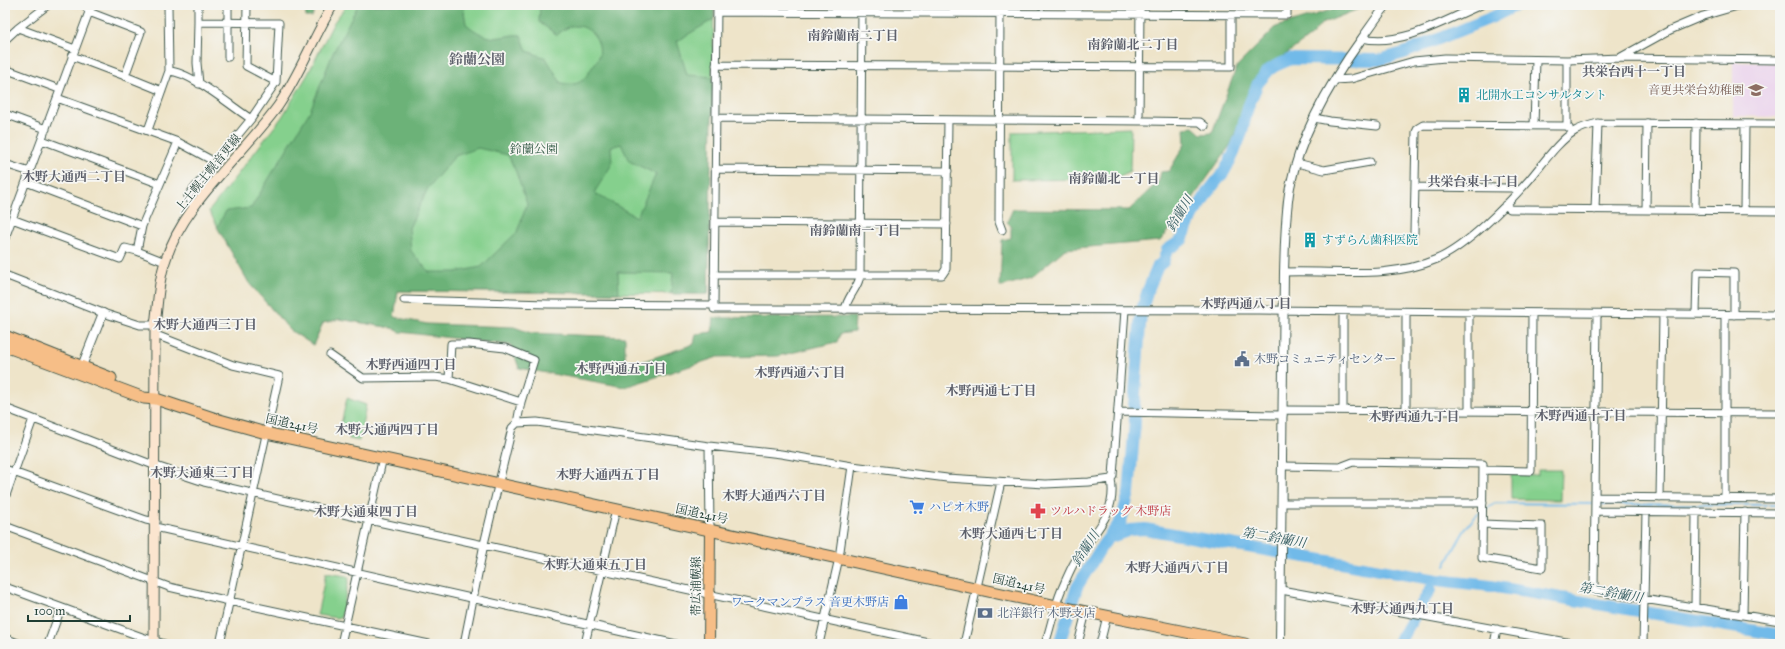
<svg xmlns="http://www.w3.org/2000/svg" width="1785" height="649" viewBox="0 0 1785 649" font-family="'IM FELL Great Primer','Noto Serif JP',serif">
	<style>
		.built { fill: #ead1ec }
		.green { fill: #85d08d; stroke: #528660 }
		.forest { fill: #6cb278; stroke: #467856; fill-rule: evenodd }
		.lines { fill: none; stroke-linecap: round; stroke-linejoin: round }
		.stream { stroke: #71bae9; stroke-width: 2 }
		.river { stroke: #71bae9; stroke-width: 12 }
		.minor-casing { stroke: #3e564a; stroke-width: 9 }
		.tertiary-casing { stroke: #3e564a; stroke-width: 10 }
		.secondary-casing { stroke: #3e564a; stroke-width: 11 }
		.primary-casing { stroke: #3e564a; stroke-width: 12 }
		.trunk-casing { stroke: #3e564a; stroke-width: 13 }
		.minor { stroke: #fff; stroke-width: 7 }
		.tertiary { stroke: #fff; stroke-width: 8 }
		.secondary { stroke: #fbe5cf; stroke-width: 9 }
		.primary { stroke: #f6be87; stroke-width: 10 }
		.trunk { stroke: #f6be87; stroke-width: 11 }
		.labels { text-anchor: middle; stroke-width: 3.5; stroke-linejoin: round; paint-order: stroke }
		.education-label { font-size: 12px; fill: #785e54; stroke: #f6f6f2; text-anchor: end }
		.culture-label { font-size: 12px; fill: #0d838f; stroke: #f6f6f2; text-anchor: start }
		.park-label { font-size: 12px; fill: #335a46; stroke: #f6f6f2 }
		.street-label { font-size: 12px; fill: #1f3d34; stroke: #f6f6f2 }
		.service-label { font-size: 12px; fill: #4e5e75; stroke: #f6f6f2; text-anchor: start }
		.shop-label { font-size: 12px; fill: #366cbe; stroke: #f6f6f2; text-anchor: start }
		.health-label { font-size: 12px; fill: #be3a42; stroke: #f6f6f2; text-anchor: start }
		.neighbourhood-label { font-size: 13px; font-weight: bold; fill: #5d606b; stroke: #f6f6f2 }
		.water-label { font-size: 13px; font-style: italic; fill: #345c61; stroke: #f6f6f2 }
		.quarter-label { font-size: 14px; font-weight: bold; fill: #5d606b; stroke: #f6f6f2 }
	</style>
	<rect width="100%" height="100%" fill="#f6f6f2"/>
	<filter id="ink" filterUnits="userSpaceOnUse"><feTurbulence type="fractalNoise" baseFrequency=".025" numOctaves="2"/><feDisplacementMap in="SourceGraphic" scale="8" xChannelSelector="R" yChannelSelector="G"/><feConvolveMatrix kernelMatrix="1 2 1 2 8 2 1 2 1" color-interpolation-filters="sRGB"/></filter>
	<filter id="wash" filterUnits="userSpaceOnUse"><feTurbulence type="fractalNoise" baseFrequency=".012" numOctaves="4" result="noise"/><feDisplacementMap in="SourceGraphic" scale="16" xChannelSelector="R" yChannelSelector="G"/><feGaussianBlur stdDeviation="0.9" result="paint"/><feColorMatrix in="noise" values="0 0 0 0 0 0 0 0 0 0 0 0 0 0 0 0 0 1.4 0 .05"/><feComposite in="paint" operator="in"/></filter>
	<g filter="url(#wash)">
		<rect width="100%" height="100%" fill="#eee4c9"/>
		<path class="built" d="M1733 62 1780 63V117L1733 116Z"/>
		<path class="green" d="M347 5H714L708 294 398 291 392 328 340 319 323 323 313 345 290 330 249 283 209 211 282 117 308 74 334 22Z
			M1131 128 1130 171 1114 179 1012 180V132Z
			M347 398 366 405 359 441 349 439 351 426 341 424Z
			M1538 470H1561L1560 500 1511 499V475H1538Z
			M326 573 347 576 349 579 341 617 337 618 317 615Z"/>
		<path class="forest" d="M305 5H316L312 17H306Z
			M358 5H463L466 24C476 32 488 40 502 37 509 36 513 34 521 35L527 51 546 58 561 83C578 86 582 83 591 69 593 66 596 62 598 59 604 44 592 26 576 26 568 26 563 30 557 35L539 22 540 5H714V19L677 41 687 75 713 77 708 294H671L673 273 618 272 619 293 398 291 394 317 427 324 514 327 531 333 625 337V364L638 363 694 344 696 334 712 332 714 318 855 317 854 332 840 334 837 342 778 356 718 357 625 387 519 368 511 345 400 332 392 328 340 319 323 323 313 345 290 330 249 283 217 227 226 211 251 208 310 111 333 53ZM621 144 629 161 656 174 637 217 594 193 612 164 611 147ZM478 148 508 155 516 172 527 204 517 232 481 267 456 272H429L411 251 409 228 428 188 455 156Z
			M1360 5 1361 8 1321 24 1312 35 1257 76 1231 144 1191 201 1160 241 1065 249 1031 278 1000 287 1002 240 1011 238V226L1007 222 1013 209 1129 210 1159 181 1161 172 1169 171 1185 144 1184 128 1193 127 1201 134 1212 133 1237 66 1276 27 1331 10Z"/>
		<g class="lines">
			<path class="stream" d="M1597 504 1780 505
				M1485 510 1495 503 1593 504
				M1445 566C1454 550 1466 522 1481 512
				M1442 577V580"/>
			<path class="river" d="M1108 538 1130 530 1145 529 1437 580 1491 586 1780 635
				M1059 644 1077 587 1102 546 1121 521 1129 493 1135 422 1134 406 1141 312 1148 290 1158 266 1163 262 1167 250 1182 240 1190 221 1208 192 1224 172 1233 155 1241 135 1248 107 1258 83 1269 70 1275 66 1291 59 1379 60 1404 53 1493 17 1517 5
				M1398 644 1430 590"/>
		</g>
	</g>
	<g filter="url(#ink)">
		<g class="lines">
			<g class="minor-casing">
				<path id="minor" d="M92 5 89 12 141 32 125 76 162 91
					M198 5V22
					M247 5 246 66 276 82
					M1000 5 999 222 1002 230
					M717 12 1287 15V5
					M18 28 75 49
					M1362 38C1402 47 1445 20 1481 5
					M5 40 18 28 48 5
					M72 56 125 76
					M228 57V5
					M1621 57 1670 30 1703 16 1741 5
					M716 65 1231 67V16
					M5 69 59 89
					M169 71C191 72 231 106 251 119
					M1335 80 1351 79 1414 61 1445 58 1567 60
					M57 98 178 142 215 162
					M5 114 46 129
					M716 118 1147 121 1200 122 1205 126
					M1314 118 1330 121 1377 126
					M1139 121 1140 5
					M1534 126 1536 60
					M1567 126V60L1621 58 1780 60
					M148 130 169 71 168 5
					M42 140 160 184
					M1297 163 1324 170 1370 162
					M5 164 30 172
					M715 169 948 171
					M26 182 142 226
					M1416 187 1513 188 1519 191
					M1505 205 1510 209 1780 211
					M194 207 188 196 251 119 276 82 279 23 198 22 197 63 199 84
					M1595 210 1598 123
					M1646 210 1647 123
					M1744 210 1745 124
					M1695 211 1696 123
					M12 219 120 259 125 248 137 251
					M715 222 947 224
					M1414 233 1416 132 1418 128 1423 125 1567 126 1569 128
					M5 238 89 12 85 5
					M165 262 137 251 142 226 178 142
					M1284 272C1336 270 1388 280 1437 259 1467 246 1507 205 1529 180 1542 165 1558 141 1575 131 1582 127 1590 125 1598 123L1780 124
					M5 275 103 313 140 325H155
					M714 275H942L946 269 948 120
					M404 300 548 304 714 305V309L1259 310 1780 315
					M714 305 717 5
					M845 310C847 296 858 289 860 276L862 5
					M1469 312V411
					M1597 314 1594 591 1780 621
					M1696 314 1697 272 1734 273V315
					M156 335 233 365 279 376 220 644
					M330 355 363 378 435 377 449 379 521 402
					M449 379 451 344H469L505 348 534 360 521 402 517 423
					M5 408 156 466 204 482 369 520 937 644
					M1283 410 1780 413
					M1343 410V311
					M1406 411V312
					M1118 412 1283 415
					M709 446 710 529
					M1282 466 1340 467 1353 462 1483 464 1482 558 1542 568V526L1482 524
					M5 469 146 520 156 522
					M1483 470 1531 471 1532 313
					M1596 497 1780 499
					M5 498 33 419
					M1660 498 1663 314
					M1725 498V315
					M1282 503H1483
					M1596 511 1780 513
					M5 526 169 587 229 601 429 644
					M155 527 676 644
					M5 587 142 637 165 644
					M1281 590 1577 644
					M1695 607 1696 512
					M1743 615 1745 512
					M5 638 20 644
					M48 644 61 608
					M341 644 383 457
					M464 644 484 544 512 428 517 423 537 422 709 446 781 454 852 466 947 478 1045 484 1089 482 1111 479
					M585 644 616 509
					M819 644 839 558 852 466
					M964 644 1001 482
					M1045 644C1051 627 1054 608 1061 591 1065 582 1069 572 1074 563 1091 534 1118 516 1111 479L1113 476 1125 310
					M1078 644 1086 612
					M1100 644 1107 616
					M1494 644 1497 629
					M1643 644 1646 512"/>
			</g>
			<g class="tertiary-casing">
				<path id="tertiary" d="M82 366 103 313
					M1280 644 1284 272C1285 244 1285 215 1290 187 1301 132 1331 81 1363 37 1371 26 1378 15 1387 5"/>
			</g>
			<g class="secondary-casing">
				<path id="secondary" d="M154 644 155 325C158 304 158 282 165 262 183 203 242 156 278 106 300 74 313 38 333 5"/>
			</g>
			<g class="primary-casing">
				<path id="primary" d="M709 644 710 529"/>
			</g>
			<g class="trunk-casing">
				<path id="trunk" d="M5 336 111 378
					M5 346 144 398 156 399 216 419 266 433 1057 606 1245 644"/>
			</g>
			<use href="#minor" class="minor"/>
			<use href="#tertiary" class="tertiary"/>
			<use href="#secondary" class="secondary"/>
			<use href="#primary" class="primary"/>
			<use href="#trunk" class="trunk"/>
		</g>
	</g>
	<defs>
		<g id="school-bare" transform="scale(1.2)"><path d="M0-5L7-2L0 1L-7-2ZM-4 1L0 2.5L4 1V4Q0 6-4 4Z" fill="#8d6e63" stroke="#f6f6f2" stroke-width="2.5" paint-order="stroke"/></g>
		<g id="building-bare" transform="scale(1.2)"><path d="M-4-6H4V6H1V3H-1V6H-4ZM-2.5-4.3h1.7v1.8h-1.7ZM.8-4.3h1.7v1.8H.8ZM-2.5-1h1.7V.8h-1.7ZM.8-1h1.7V.8H.8Z" fill="#0f9aa8" stroke="#f6f6f2" stroke-width="2.5" paint-order="stroke"/></g>
		<g id="civic-bare" transform="scale(1.2)"><path d="M-.6-6.5H3V-4.5H.6V-3L4-1V1h2V6H-6V1h2V-1L-.6-3ZM-1.2 2.5V6h2.4V2.5Z" fill="#5c6f8a" stroke="#f6f6f2" stroke-width="2.5" paint-order="stroke"/></g>
		<g id="supermarket-bare" transform="scale(1.2)"><path d="M-6-5.5h2.5l.6 2H6L4.5 2H-2.5L-4.4-4H-6ZM-1.5 3.2a1.3 1.3 0 1 0 .1 0ZM3 3.2a1.3 1.3 0 1 0 .1 0Z" fill="#3f7fe0" stroke="#f6f6f2" stroke-width="2.5" paint-order="stroke"/></g>
		<g id="pharmacy-bare" transform="scale(1.2)"><path d="M-2-6h4v4h4v4h-4v4h-4v-4h-4v-4h4Z" fill="#e0444e" stroke="#f6f6f2" stroke-width="2.5" paint-order="stroke"/></g>
		<g id="shop-bare" transform="scale(1.2)"><path d="M-5-2.5h2.3a2.7 3.5 0 0 1 5.4 0H5L5.5 6h-11ZM-1.5-2.5h3a1.5 2.3 0 0 0-3 0Z" fill="#3f7fe0" stroke="#f6f6f2" stroke-width="2.5" paint-order="stroke"/></g>
		<g id="bank-bare" transform="scale(1.2)"><path d="M-6-4H6V4H-6ZM0-2.3a2.3 2.3 0 1 0 0 4.6a2.3 2.3 0 1 0 0-4.6Z" fill="#5c6f8a" stroke="#f6f6f2" stroke-width="2.5" paint-order="stroke"/></g>
	</defs>
	<g fill-rule="evenodd">
		<use href="#school-bare" x="1756" y="90"/>
		<use href="#building-bare" x="1464" y="95"/>
		<use href="#building-bare" x="1310" y="240"/>
		<use href="#civic-bare" x="1242" y="359"/>
		<use href="#supermarket-bare" x="917" y="507"/>
		<use href="#pharmacy-bare" x="1038" y="511"/>
		<use href="#shop-bare" x="901" y="602"/>
		<use href="#bank-bare" x="985" y="613"/>
	</g>
	<g class="labels">
		<g class="education-label">
			<text x="1744" y="94">音更共栄台幼稚園</text>
		</g>
		<g class="culture-label">
			<text x="1476" y="99">北開水工コンサルタント</text>
			<text x="1322" y="244">すずらん歯科医院</text>
		</g>
		<g class="park-label">
			<text x="534" y="153">鈴蘭公園</text>
		</g>
		<g class="street-label">
			<text transform="translate(208 173) rotate(-51)" y="4">上士幌士幌音更線</text>
			<text transform="translate(292 424) rotate(12)" y="4">国道241号</text>
			<text transform="translate(702 514) rotate(12)" y="4">国道241号</text>
			<text transform="translate(1019 584) rotate(13)" y="4">国道241号</text>
			<text transform="translate(696 586) rotate(-90)" y="4">帯広浦幌線</text>
		</g>
		<g class="service-label">
			<text x="1254" y="363">木野コミュニティセンター</text>
			<text x="997" y="617">北洋銀行 木野支店</text>
		</g>
		<g class="shop-label">
			<text x="929" y="511">ハピオ木野</text>
			<text x="889" y="606" text-anchor="end">ワークマンプラス 音更木野店</text>
		</g>
		<g class="health-label">
			<text x="1050" y="515">ツルハドラッグ 木野店</text>
		</g>
		<g class="neighbourhood-label">
			<text x="853" y="40">南鈴蘭南二丁目</text>
			<text x="1133" y="49">南鈴蘭北二丁目</text>
			<text x="1634" y="76">共栄台西十一丁目</text>
			<text x="74" y="181">木野大通西二丁目</text>
			<text x="1114" y="183">南鈴蘭北一丁目</text>
			<text x="1473" y="186">共栄台東十丁目</text>
			<text x="855" y="235">南鈴蘭南一丁目</text>
			<text x="1246" y="308">木野西通八丁目</text>
			<text x="205" y="329">木野大通西三丁目</text>
			<text x="411" y="369">木野西通四丁目</text>
			<text x="621" y="373">木野西通五丁目</text>
			<text x="800" y="377">木野西通六丁目</text>
			<text x="991" y="395">木野西通七丁目</text>
			<text x="1581" y="420">木野西通十丁目</text>
			<text x="1414" y="421">木野西通九丁目</text>
			<text x="387" y="434">木野大通西四丁目</text>
			<text x="202" y="477">木野大通東三丁目</text>
			<text x="608" y="479">木野大通西五丁目</text>
			<text x="774" y="500">木野大通西六丁目</text>
			<text x="366" y="516">木野大通東四丁目</text>
			<text x="1011" y="538">木野大通西七丁目</text>
			<text x="595" y="569">木野大通東五丁目</text>
			<text x="1177" y="572">木野大通西八丁目</text>
			<text x="1402" y="613">木野大通西九丁目</text>
		</g>
		<g class="water-label">
			<text transform="translate(1179 213) rotate(-59)" y="5">鈴蘭川</text>
			<text transform="translate(1274 537) rotate(10)" y="5">第二鈴蘭川</text>
			<text transform="translate(1085 548) rotate(-57)" y="5">鈴蘭川</text>
			<text transform="translate(1611 592) rotate(10)" y="5">第二鈴蘭川</text>
		</g>
		<g class="quarter-label">
			<text x="477" y="64">鈴蘭公園</text>
		</g>
	</g>
	<rect width="1785" height="649" fill="none" stroke="#f6f6f2" stroke-width="20"/>
	<path d="M28 615v6h102v-6" fill="none" stroke="#1f3d34" stroke-width="2"/>
	<text x="34" y="615" font-size="12" fill="#1f3d34" stroke="#f6f6f2" stroke-width="3" paint-order="stroke">100 m</text>
</svg>
